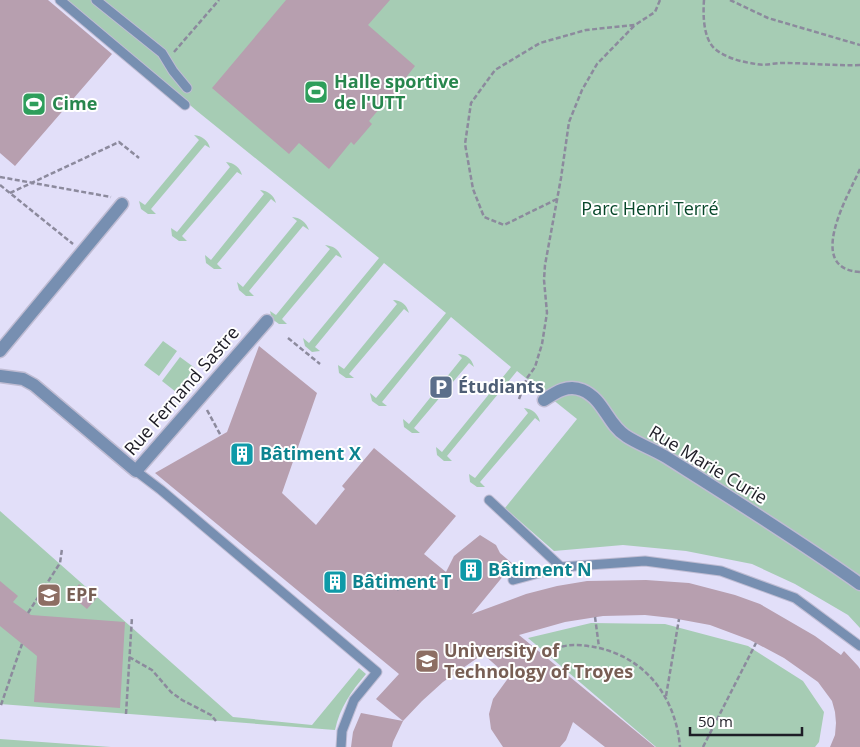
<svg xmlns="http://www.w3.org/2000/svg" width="860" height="747" viewBox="0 0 860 747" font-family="'Open Sans',sans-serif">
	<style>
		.green { fill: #a6ccb4 }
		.building { fill: #b79faf }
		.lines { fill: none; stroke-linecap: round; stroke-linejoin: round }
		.lane-casing { stroke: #bfbcd3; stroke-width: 11 }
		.street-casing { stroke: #bfbcd3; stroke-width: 15 }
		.path { stroke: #8c8a9d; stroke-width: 2.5; stroke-dasharray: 5 2.5; stroke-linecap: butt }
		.lane { stroke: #778fb1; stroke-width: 9 }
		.street { stroke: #778fb1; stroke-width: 12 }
		.labels { text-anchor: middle; stroke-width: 4; stroke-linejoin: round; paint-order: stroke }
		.leisure-label { font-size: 18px; font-weight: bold; fill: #27864d; stroke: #fff; text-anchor: start }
		.park-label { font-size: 18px; fill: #07472a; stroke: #fff }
		.service-label { font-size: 18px; font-weight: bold; fill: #4e5e75; stroke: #fff; text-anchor: start }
		.street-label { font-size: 18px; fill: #1e1d26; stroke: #fff }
		.culture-label { font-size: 18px; font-weight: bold; fill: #0d838f; stroke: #fff; text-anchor: start }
		.education-label { font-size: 18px; font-weight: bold; fill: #785e54; stroke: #fff; text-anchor: start }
	</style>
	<rect width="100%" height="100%" fill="#e2dff9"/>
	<path class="green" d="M66 0H860V628L848 615 795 584 752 564 686 551 623 545 554 551 505 508 577 419 517 371 447 456 452 461H444L437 455 436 447 442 452 511 367 451 317 382 402 387 406H379L372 401 370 393 376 398 446 313 384 263 315 347 320 351 312 352 305 346 303 338 309 343 379 258 197 111Z
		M194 135C202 136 208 140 210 148L205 145 151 209 156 214H148L141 209 139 201 145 205 199 140Z
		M226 162C234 163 240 167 242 175L237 172 182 236 187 241H179L172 236 171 228 177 232 230 167Z
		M260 190C268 191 274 195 276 203L271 199 217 264 222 269H214L206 263 205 255 211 260 264 194Z
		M292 217C301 218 306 222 309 230L303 226 249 291 254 296H246L239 290 237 282 243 287 297 221Z
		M325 245C334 246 339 250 342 258L336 255 282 319 287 324H279L272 319 270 311 276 315 330 249Z
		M393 300C401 300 407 305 409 313L404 309 349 374 354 378H346L339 373 338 365 344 369 397 304Z
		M163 341 177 351 159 376 144 365Z
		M458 354C466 354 472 359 474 367L469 363 414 428 420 433H412L404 427 403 419 409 424 462 358Z
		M180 357 195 368 176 392 162 381Z
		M524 408C532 409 538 413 540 422L535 418 480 482 485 487H477L470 482 469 474 475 478 528 413Z
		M0 511 233 717 312 725 359 668 366 674C351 692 340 707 335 730L0 704Z
		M591 623 665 624 748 646 803 681 824 712 819 742 815 747H656L528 638Z
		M0 739 111 747H0Z"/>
	<path class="building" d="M0 0H48L112 54 15 166 0 153Z
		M286 0H390L368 25 415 66 404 80 407 83 389 104 386 101 369 121 372 124 354 145 351 142 329 169 299 143 289 154 212 88Z
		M259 346 317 393 282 493 316 525 345 489 342 486 374 448 456 516 424 554 446 572 454 556 480 535 496 545 500 553 513 564 472 614 526 594 557 586 587 581 646 580 689 583 735 595 760 604 815 636 841 655 844 651 858 666 860 669V747H830L835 735 836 723 835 712 832 701 818 682 784 658 750 640 710 625 672 618 645 615 603 616 565 622 519 635 655 747H605L573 722 566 740 560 747H503L491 729 489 714 493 699 509 677 483 654 443 682 422 701 403 721 393 742 392 747H351L353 732 361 713 403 721 376 699 399 674 155 473 227 432Z
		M0 581 18 596 13 602 31 615 125 622 120 708 34 702 37 656 0 626Z
		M79 584 96 599 87 609 70 595Z"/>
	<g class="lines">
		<g class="lane-casing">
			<path id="lane" d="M60 0 185 105
				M96 0 162 53 173 71 187 88
				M136 471 161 490 377 672 354 700 342 731 341 747
				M489 500 561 567
				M513 580 561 567 645 561 721 571 795 598 860 646"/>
		</g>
		<g class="street-casing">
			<path id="street" d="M0 351 122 204
				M0 376 23 379 34 385 136 471 267 321
				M544 400C556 392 568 384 582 390 604 399 607 424 626 436 638 444 653 449 666 457 731 498 797 539 860 584"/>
		</g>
		<path class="path" d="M704 0C703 14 703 37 714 48 725 58 742 62 756 64 765 66 774 63 783 63 809 63 834 66 860 65
			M730 0 768 18 860 45
			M174 52 219 0
			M860 169C849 194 804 269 860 272
			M0 177 111 197
			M0 185 73 244
			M10 193 119 142 139 158
			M557 199 504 225 484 217 473 189 465 144 471 103 495 70 540 43 586 30 635 25 655 12 660 0
			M288 338 320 364
			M519 399 527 378 535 367 542 344 547 313 544 280 545 265 561 178 569 122 582 90 597 64 635 25
			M207 410 221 436
			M397 590 399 588
			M28 613 60 563 62 549
			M595 617 599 647
			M540 652C551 650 563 645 574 645 634 646 675 688 680 747
			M129 657 152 670 171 692 182 700 211 715 216 721
			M666 696 679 619
			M1 705 22 644
			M126 714 132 617
			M703 747 756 643"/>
		<use href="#lane" class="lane"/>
		<use href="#street" class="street"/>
	</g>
	<defs>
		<g id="stadium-square" transform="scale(1.25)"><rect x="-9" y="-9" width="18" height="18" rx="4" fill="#2e9e5b" stroke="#fff"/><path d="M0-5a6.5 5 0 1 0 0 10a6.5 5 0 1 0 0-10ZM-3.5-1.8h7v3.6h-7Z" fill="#fff"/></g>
		<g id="parking-square" transform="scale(1.25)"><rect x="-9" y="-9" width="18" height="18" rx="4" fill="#5c6f8a" stroke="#fff"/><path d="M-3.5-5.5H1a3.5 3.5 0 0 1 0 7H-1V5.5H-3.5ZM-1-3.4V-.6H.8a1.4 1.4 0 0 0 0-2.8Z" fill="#fff"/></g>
		<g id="building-square" transform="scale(1.25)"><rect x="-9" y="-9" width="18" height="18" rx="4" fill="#0f9aa8" stroke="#fff"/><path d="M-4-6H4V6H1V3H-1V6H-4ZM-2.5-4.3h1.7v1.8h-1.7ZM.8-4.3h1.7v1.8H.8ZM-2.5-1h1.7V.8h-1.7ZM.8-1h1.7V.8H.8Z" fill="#fff"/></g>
		<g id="university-square" transform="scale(1.25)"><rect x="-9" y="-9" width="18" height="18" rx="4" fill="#8d6e63" stroke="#fff"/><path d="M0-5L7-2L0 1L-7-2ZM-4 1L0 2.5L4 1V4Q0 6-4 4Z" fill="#fff"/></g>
	</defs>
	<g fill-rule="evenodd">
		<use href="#stadium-square" x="316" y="92"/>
		<use href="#stadium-square" x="34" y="104"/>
		<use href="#parking-square" x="441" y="387"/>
		<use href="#building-square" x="242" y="454"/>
		<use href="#building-square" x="471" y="570"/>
		<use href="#building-square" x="335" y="582"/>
		<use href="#university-square" x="49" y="595"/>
		<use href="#university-square" x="427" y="661"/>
	</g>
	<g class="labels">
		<g class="leisure-label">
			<text x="334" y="88">Halle sportive<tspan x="334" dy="21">de l'UTT</tspan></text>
			<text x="52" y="110">Cime</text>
		</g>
		<g class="park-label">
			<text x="650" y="215">Parc Henri Terré</text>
		</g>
		<g class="service-label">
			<text x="458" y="393">Étudiants</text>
		</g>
		<g class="street-label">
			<text transform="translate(182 391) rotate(-49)" y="6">Rue Fernand Sastre</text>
			<text transform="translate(708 465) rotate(31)" y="6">Rue Marie Curie</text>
		</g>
		<g class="culture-label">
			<text x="260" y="460">Bâtiment X</text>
			<text x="488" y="576">Bâtiment N</text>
			<text x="352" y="588">Bâtiment T</text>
		</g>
		<g class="education-label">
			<text x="66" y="601">EPF</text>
			<text x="444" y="657">University of<tspan x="444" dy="21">Technology of Troyes</tspan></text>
		</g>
	</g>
	<path d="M690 727v8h112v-8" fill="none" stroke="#1e1d26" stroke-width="2.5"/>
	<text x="698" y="727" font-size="15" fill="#1e1d26" stroke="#ffffff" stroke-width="4" paint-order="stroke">50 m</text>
</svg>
